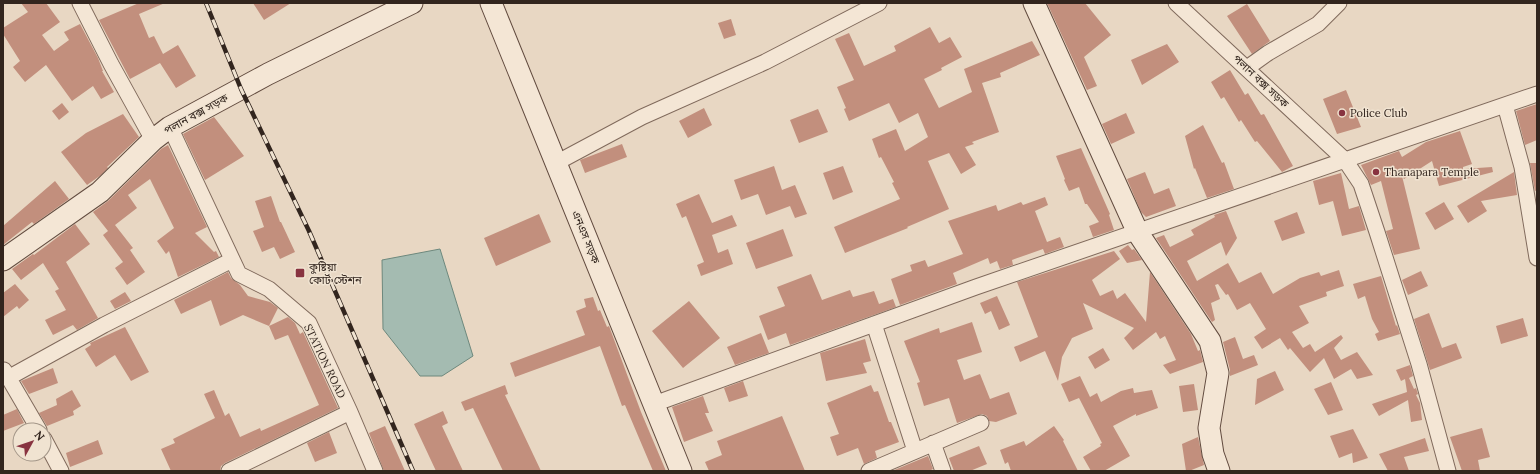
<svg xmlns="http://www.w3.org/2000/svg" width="1540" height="474" viewBox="0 0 1540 474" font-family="Lora,'Noto Sans Bengali',serif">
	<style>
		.water { fill: #a4bbb1; stroke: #6d887d }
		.building { fill: #c28f7d }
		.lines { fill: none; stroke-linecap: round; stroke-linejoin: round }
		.street-casing { stroke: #806a5c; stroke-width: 17 }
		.secondary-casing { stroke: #624b3f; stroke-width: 23 }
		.street { stroke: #f4e6d5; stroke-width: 15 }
		.secondary { stroke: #f4e6d5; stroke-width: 21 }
		.rail-casing { stroke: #32251e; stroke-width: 4.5 }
		.rail { stroke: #f0e3d1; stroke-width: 3; stroke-dasharray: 9; stroke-linecap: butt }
		.poi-dot { fill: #883340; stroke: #f0e3d1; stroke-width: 1.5 }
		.labels { text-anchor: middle; stroke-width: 3; stroke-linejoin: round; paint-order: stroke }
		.street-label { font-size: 11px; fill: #32251e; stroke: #f0e3d1 }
		.poi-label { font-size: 11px; fill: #32251e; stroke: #f0e3d1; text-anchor: start }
	</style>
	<rect width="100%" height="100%" fill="#e8d7c3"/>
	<path class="water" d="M440 249 473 356 442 376H420L383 329 382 260Z"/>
	<path class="building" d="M21 3H46L60 22 42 35 54 51 69 40 64 32 80 24 98 58 103 71H102L114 92 101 99 93 86 72 101 46 65 25 82 13 67 20 61 3 34V28L28 12Z
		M139 3H165L139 14 149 38 154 36 163 54 178 45 196 76 176 88 160 63 130 79 99 20Z
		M253 3H291L264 20Z
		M1047 3H1085L1111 35 1084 57 1097 86 1087 90Z
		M1247 4 1270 41 1252 54 1227 16Z
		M731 19 736 35 724 39 718 23Z
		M930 27 939 43 950 37 962 57 941 68 942 70 924 79 939 108 972 92 964 69 1032 41 1040 55 1000 73 1001 77 982 83 999 132 972 142 974 144 965 147 976 165 961 174 949 153 928 161 949 209 907 227 908 228 845 253 834 227 900 199 892 183 894 182 881 157 879 158 872 139 896 129 905 151 928 137 918 113 899 123 889 103 849 121 844 109 846 108 837 87 854 80 835 39 849 33 864 66 896 51 894 46Z
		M1167 44 1179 62 1142 85 1131 60Z
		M1230 70 1245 95 1248 93 1261 115 1264 114 1293 166 1282 172 1257 141 1255 142 1241 120 1239 122 1224 97 1221 99 1211 82Z
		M1346 90 1361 127 1337 134 1323 99Z
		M62 103 69 112 59 120 52 111Z
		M1537 104V140L1525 145 1516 111Z
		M704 108 712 125 688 138 679 121Z
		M818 109 828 132 799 143 790 120Z
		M1126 113 1135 133 1111 144 1102 124Z
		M123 114 139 137 107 167 108 168 101 175 87 185 61 152 86 133Z
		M214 117 244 156 205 180 183 134Z
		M1203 125 1222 163 1224 162 1234 189 1207 198 1195 168 1194 169 1185 136Z
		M1460 131 1472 164 1463 167V169L1492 167 1493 172 1439 186 1432 161 1404 179 1402 176 1420 249 1394 255 1386 231 1393 229 1381 181 1371 185 1361 165 1399 151 1402 157 1426 142Z
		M622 144 627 157 585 173 580 160Z
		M168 145 207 227 195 233 214 252 216 251 219 257 178 277 169 251 166 254 157 241 174 228 150 179 128 195 137 208 115 225 133 248 130 250 145 272 127 285 115 268 123 262 103 235 108 231 93 212 108 201 161 149Z
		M1081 148 1110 214 1109 215 1114 230 1093 237 1089 226 1099 222 1087 204H1085L1079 187 1069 191 1064 180 1065 179 1056 156Z
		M1530 163H1537V190L1535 191Z
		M774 166 782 190 795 185 807 214 795 218 790 206 766 215 758 194 741 200 734 180Z
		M843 166 853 192 833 200 823 173Z
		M1145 172 1154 194 1169 188 1176 206 1146 217 1141 212 1127 179Z
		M1514 172 1517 195 1481 201 1487 211 1468 223 1457 206Z
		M1341 173 1349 209 1359 206 1366 230 1342 236 1333 201 1319 205 1313 181Z
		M55 181 69 199 34 224 32 222 3 245V226Z
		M699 194 712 223 732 215 737 226 712 235 718 253 728 249 733 264 701 276 697 265 704 262 686 216 682 218 676 204Z
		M271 196 280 222H281L295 252 280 259 274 247 262 252 253 231 264 227 255 201Z
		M1045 197 1048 205 1035 211 1047 242 1060 237 1064 247 1045 254 1043 249 1012 260 1013 265 1000 269 997 261 990 264 988 258 953 273 957 284 900 305 891 279 912 271 910 265 925 260 928 267 963 254 948 221 996 205 998 211 1021 202 1023 205Z
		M1444 202 1454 219 1435 230 1425 213Z
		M1226 211 1237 238 1226 256 1221 242 1187 261 1197 281 1228 263 1239 283 1261 272 1273 294 1300 278 1319 272 1321 276 1339 270 1344 286 1326 292 1327 296 1299 306 1309 323 1292 332 1303 348 1310 344 1315 352 1341 335 1343 338 1334 348 1341 360 1357 352 1373 375 1357 379 1351 369 1334 379 1324 358 1310 372 1290 348 1288 350 1280 338 1262 349 1254 337 1266 329 1250 303 1237 310 1228 294 1226 295 1218 284 1215 285 1220 299 1211 303 1215 320 1212 322 1156 238 1164 235 1170 247 1194 235 1191 230 1215 217 1214 215Z
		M1297 212 1305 233 1282 241 1274 221Z
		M539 214 551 242 496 266 484 238Z
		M75 224 90 244 66 262 98 318 77 330 73 325 53 335 45 320 66 310 55 291 59 289 43 263 21 280 12 269 33 254 34 255Z
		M783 229 793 256 756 269 746 243Z
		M1128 245 1132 250 1134 249 1142 260 1127 263 1119 251Z
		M1114 251 1120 259 1092 280 1100 296 1113 290 1117 299 1125 293 1146 322 1150 272 1191 334 1198 351 1200 350 1203 362 1170 374 1163 365 1176 360 1165 336 1160 339 1156 332 1133 350 1124 338 1134 328 1083 303 1093 329 1072 338 1062 357 1058 381 1045 351 1020 362 1014 347 1038 337 1017 282Z
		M1421 271 1428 286 1408 295 1402 280Z
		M228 272 231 278 240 285 248 296 270 302 278 308 269 326 243 315 220 326 211 300 181 314 174 300Z
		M811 274 822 300 850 290 853 297 874 291 879 304 893 299 896 307 790 345 786 333 768 340 759 316 785 306 777 287Z
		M1381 276 1396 326 1397 325 1400 334 1378 341 1375 334 1379 332 1372 319 1365 296 1358 299 1353 284Z
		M15 284 29 300 19 309 17 306 3 317V293Z
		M125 292 131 301 115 309 110 301Z
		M997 296 1010 325 999 330 991 311 985 314 980 303Z
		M593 297 598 311 600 310 607 327 609 326 641 412 666 471H653L625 405 622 406 600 346 515 377 510 363 585 335 576 311 586 307 584 299Z
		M689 301 720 338 683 368 652 331Z
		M1429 313 1442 348 1456 343 1462 358 1430 370 1414 319Z
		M288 317 295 323 300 334 303 332 338 408 225 463 221 466 220 471H171L161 449 175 443 173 439 215 418 204 394 214 390 225 416 229 413 240 437 260 428 261 431 319 405 288 335 275 340 269 326Z
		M1523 318 1528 336 1501 344 1496 326Z
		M972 322 982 352 957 360 964 380 980 374 990 399 1009 392 1017 414 996 422 989 421 987 416 982 414 957 423 949 398 924 406 917 383 920 382 904 341 939 328 940 333Z
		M125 327 149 372 131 381 115 355 96 367 85 349 91 345 90 343Z
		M761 333 769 353 735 365 727 347Z
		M1235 337 1243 359 1254 355 1258 365 1230 376V370L1223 342Z
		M865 339 871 361 863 363 867 373 826 381 820 353Z
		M1103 348 1110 360 1095 369 1088 357Z
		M1410 365 1413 376 1409 378 1414 389 1416 388 1418 394 1416 395 1420 403 1422 420 1411 422 1408 400 1379 416 1372 404 1407 392 1405 379 1401 381 1396 370Z
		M53 368 58 383 29 394 21 381Z
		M1275 371 1284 390 1255 405 1257 379Z
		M1080 376 1090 397 1097 393 1101 402 1121 391 1133 388 1134 393 1152 390 1158 408 1136 416V414L1113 426 1130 456 1104 471H1091L1083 457 1101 446 1100 444 1102 443 1079 398 1069 402 1061 384Z
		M743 381 748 396 729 402 724 388Z
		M1331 382 1343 410 1328 415 1314 389Z
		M1194 384 1198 410 1183 412 1179 386Z
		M505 385 508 394 505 395 541 471H503L473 408 465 411 461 402Z
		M871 385 874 392 878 391 889 422H891L899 442 875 451 877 458 864 464 858 448 837 456 830 437 839 434 827 403Z
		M72 390 81 406 73 411 74 415 47 426 39 413 57 405 56 399Z
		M703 396 709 413H705L713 431 684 442 672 407Z
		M17 409 24 423 3 431V415Z
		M443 411 448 423 442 426 463 471H436L414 424Z
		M782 416 805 471H709L705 462 722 455 717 441Z
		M385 426 405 471H384L369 433Z
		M1054 426 1064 440 1063 441 1078 471H1011L1008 462 1005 464 1000 450 1024 441 1026 446Z
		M1482 428 1490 457 1478 460 1480 471H1462L1450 437Z
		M1353 429 1368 458 1353 463 1352 453 1339 458 1330 436Z
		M329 432 337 453 315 462 307 443Z
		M1198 437 1204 465 1189 471H1186L1182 444Z
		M1425 438 1429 451 1404 457 1409 471H1388L1379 454Z
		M98 440 103 454 70 467 66 453Z
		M979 446 987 464 970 471H954L949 458Z
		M928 456 933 469 929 471H892Z"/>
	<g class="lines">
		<g class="street-casing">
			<path id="street" d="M80 3 111 64 153 140
				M1176 3 1345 160 1361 184 1377 232 1419 364 1448 471
				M1247 68 1268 53 1318 24 1339 3
				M1505 105 1522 167 1537 258
				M170 127 239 274 269 289 309 323 350 412 375 471
				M556 163 642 117 765 62 879 3
				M874 324 915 451
				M4 370 39 430
				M8 378 104 325 232 260
				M654 404 976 287 1537 94
				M44 439 61 471
				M933 443 943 471
				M229 471 350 412
				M869 471 981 423"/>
		</g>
		<g class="secondary-casing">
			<path id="secondary" d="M491 3 681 471
				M1034 3 1138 233 1210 341 1218 373 1209 428 1213 454 1219 471
				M3 260 100 192 153 140 170 127 268 74 412 3"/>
		</g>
		<use href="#street" class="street"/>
		<use href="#secondary" class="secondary"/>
		<g class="rail-casing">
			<path id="rail" d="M206 3 241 89 309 231 413 471"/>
		</g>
		<use href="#rail" class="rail"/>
	</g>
	<g class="poi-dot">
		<circle cx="1342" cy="113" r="4"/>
		<circle cx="1376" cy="172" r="4"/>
		<rect x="295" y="268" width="10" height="10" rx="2"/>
	</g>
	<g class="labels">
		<g class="street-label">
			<text transform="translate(1261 81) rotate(43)" y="4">পলান বক্স সড়ক</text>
			<text transform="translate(196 114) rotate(-29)" y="4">পলান বক্স সড়ক</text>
			<text transform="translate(586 237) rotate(68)" y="4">এনএস সড়ক</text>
			<text transform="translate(325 361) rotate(64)" y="4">STATION ROAD</text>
		</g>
		<g class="poi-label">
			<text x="1350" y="117">Police Club</text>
			<text x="1384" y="176">Thanapara Temple</text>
			<text x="309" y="271">কুষ্টিয়া<tspan x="309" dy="13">কোর্ট স্টেশন</tspan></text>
		</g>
	</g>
	<rect width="1540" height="474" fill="none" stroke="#32251e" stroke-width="8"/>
	<g transform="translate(32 442) rotate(50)"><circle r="19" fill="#f0e3d1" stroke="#a49789"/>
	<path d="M0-3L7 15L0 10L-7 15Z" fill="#883340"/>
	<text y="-6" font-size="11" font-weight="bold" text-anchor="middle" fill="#32251e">N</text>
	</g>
</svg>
